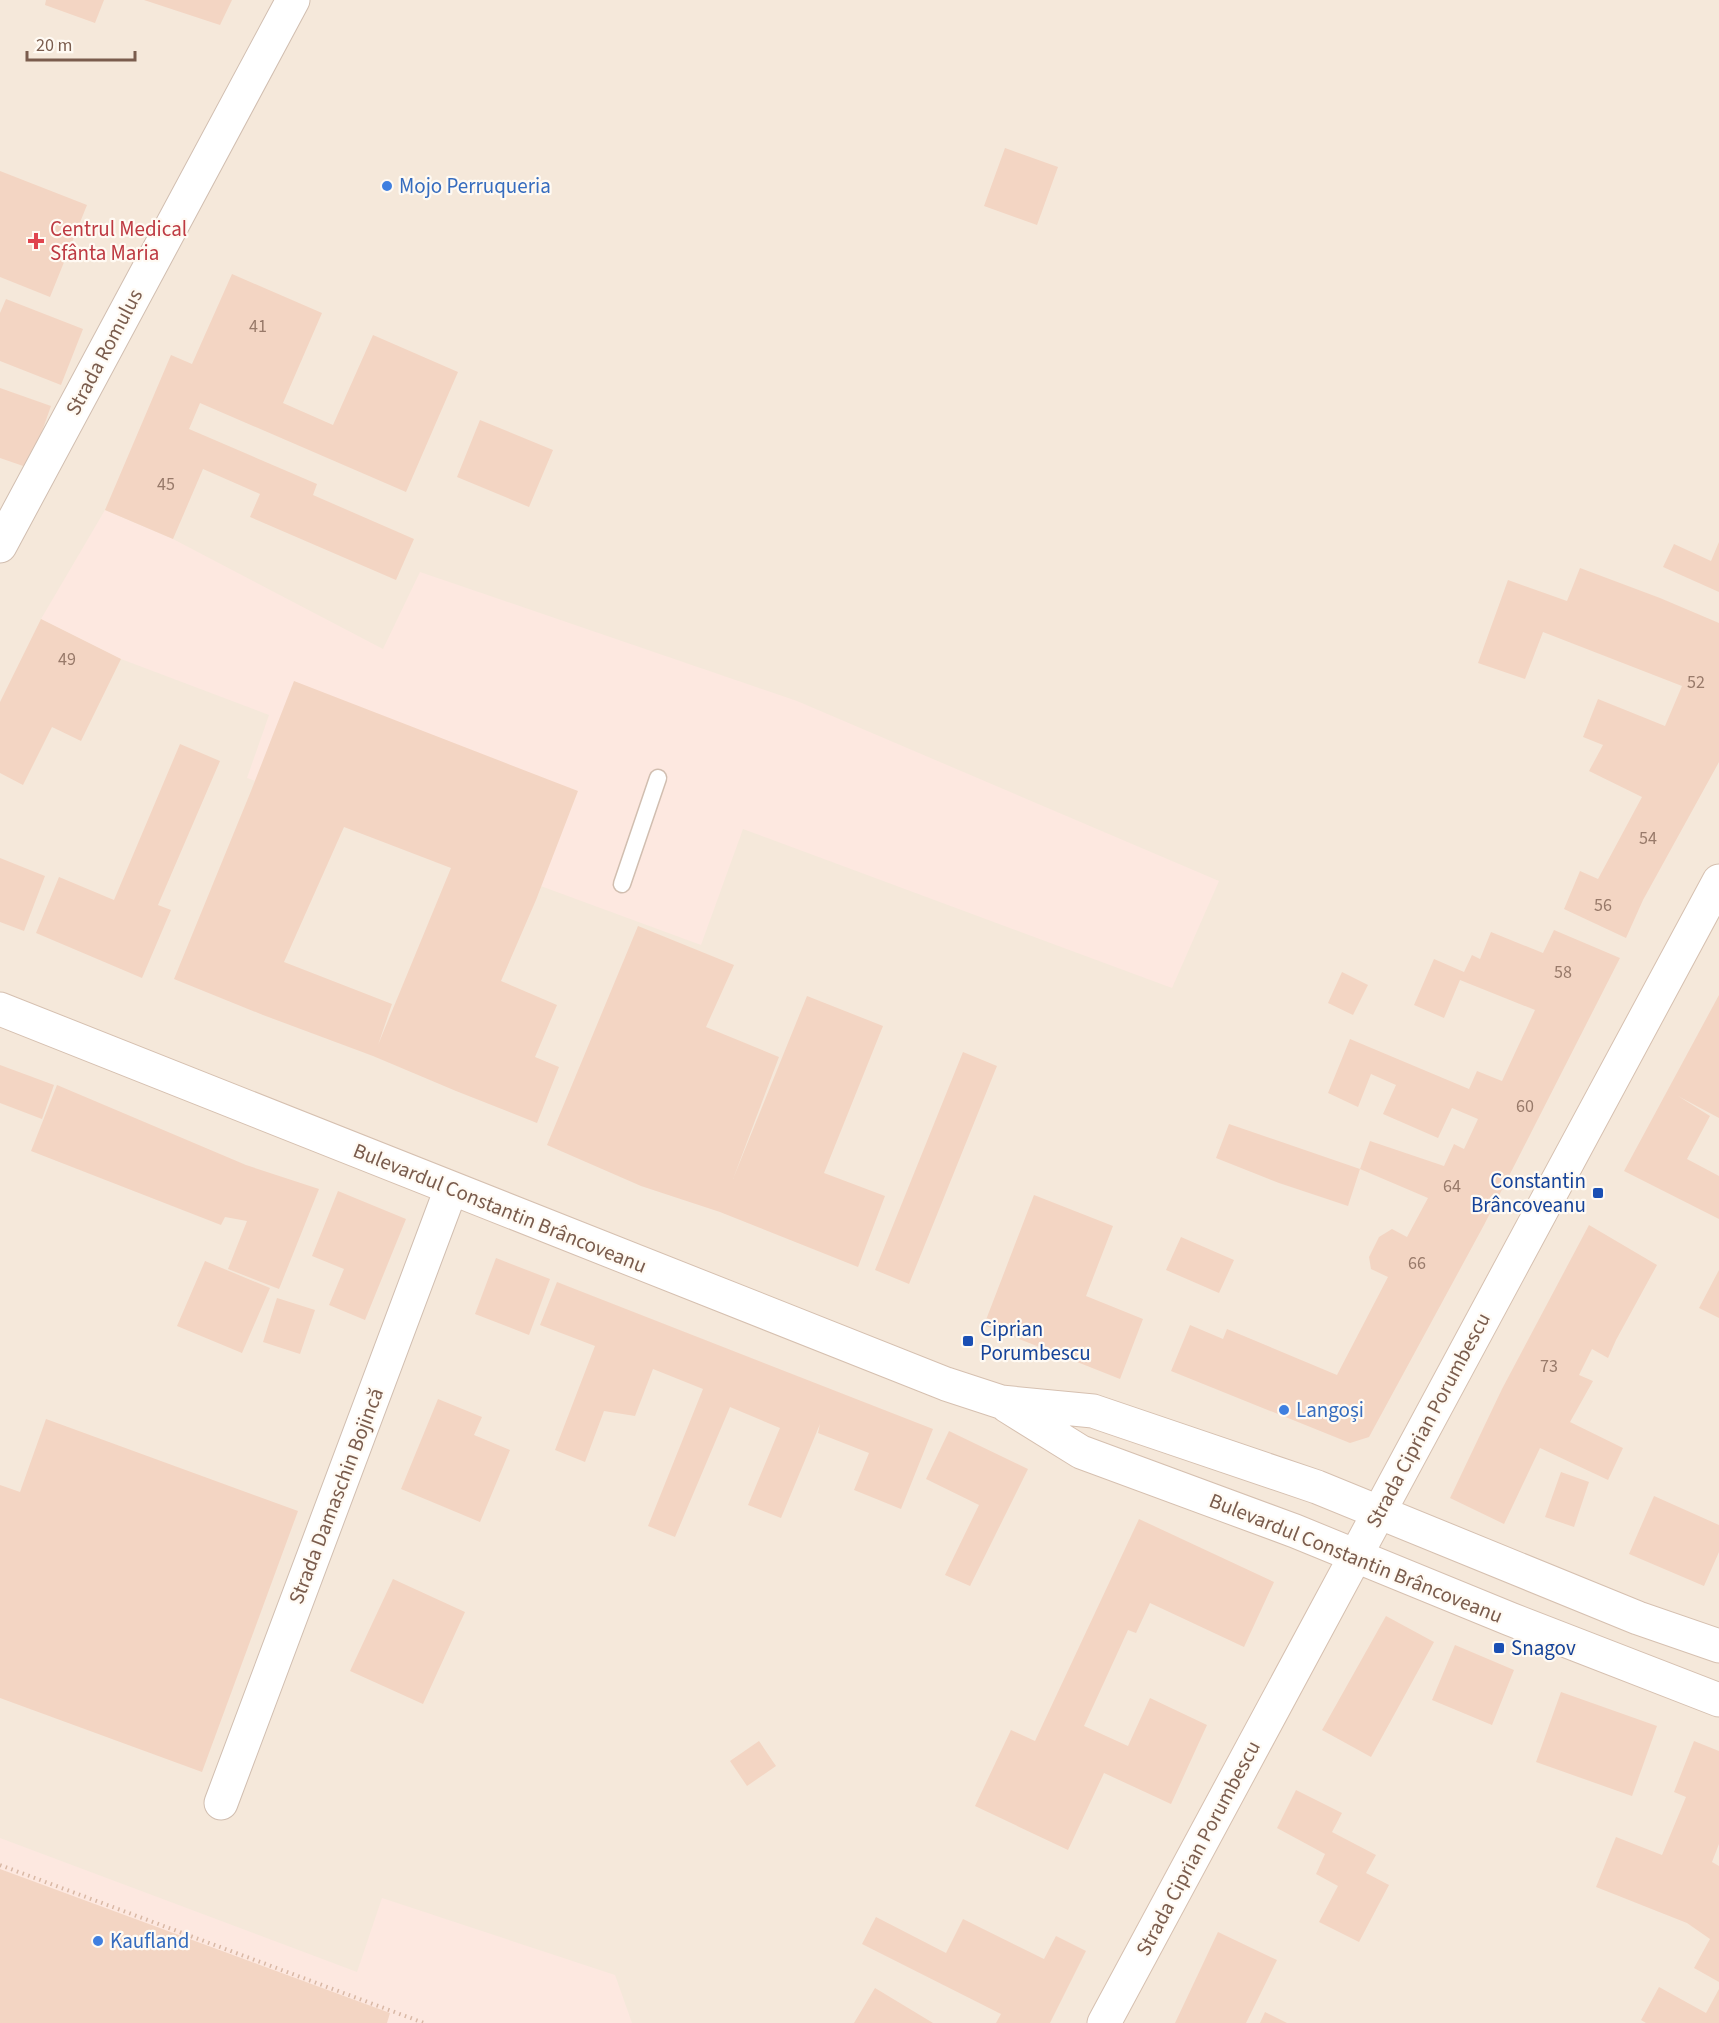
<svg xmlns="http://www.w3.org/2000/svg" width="1719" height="2023" viewBox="0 0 1719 2023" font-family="'Source Sans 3',sans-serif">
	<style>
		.residential { fill: #f5e8da }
		.commercial { fill: #fde8e0 }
		.building { fill: #f3d5c3; fill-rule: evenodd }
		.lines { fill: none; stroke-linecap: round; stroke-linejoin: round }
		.lane-casing { stroke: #d1beb0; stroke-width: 19 }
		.street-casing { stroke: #d1beb0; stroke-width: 35 }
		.secondary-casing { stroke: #d6c0b0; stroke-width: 35 }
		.path { stroke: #d9b8a5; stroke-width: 4; stroke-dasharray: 1.5 4.5; stroke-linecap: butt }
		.lane { stroke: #fff; stroke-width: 16 }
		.street { stroke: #fff; stroke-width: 33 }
		.secondary { stroke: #fff; stroke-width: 33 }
		.shop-dot { fill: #3f7fe0; stroke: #fffaf3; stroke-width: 2 }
		.health-dot { fill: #e0444e; stroke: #fffaf3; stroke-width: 2 }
		.transit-dot { fill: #1a4fb4; stroke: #fffaf3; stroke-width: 2 }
		.labels { text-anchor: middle; stroke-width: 4.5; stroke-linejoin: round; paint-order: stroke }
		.number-label { font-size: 18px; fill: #987a6a }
		.shop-label { font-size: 21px; fill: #366cbe; stroke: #fffaf3; text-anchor: start }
		.health-label { font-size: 21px; fill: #be3a42; stroke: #fffaf3; text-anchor: start }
		.street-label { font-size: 21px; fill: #7a5c4d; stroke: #fffaf3 }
		.transit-label { font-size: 21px; fill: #164399; stroke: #fffaf3; text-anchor: start }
	</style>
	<rect width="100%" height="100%" fill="#fdf6ec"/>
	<path class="residential" d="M0 0H1719V2023H0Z"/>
	<path class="commercial" d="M105 510 173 539 383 649 420 572 797 701 1219 881 1172 988 743 829 701 945 247 778 269 715 121 659 41 619Z
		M0 1838 357 1972 382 1898 615 1975 632 2023H0Z"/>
	<path class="building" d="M46 0H104L95 23 45 5Z
		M144 0H232L220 25Z
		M1005 148 1058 167 1037 225 984 206Z
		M0 171 87 205 50 297 0 277Z
		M232 274 322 313 283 403 333 425 373 335 458 372 406 492 200 403 189 429 317 484 313 495 414 539 396 580 250 517 260 494 203 469 173 539 105 510 171 355 192 364Z
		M6 299 83 329 61 385 0 361V313Z
		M0 388 51 406 29 468 0 458Z
		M480 420 553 450 529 507 457 477Z
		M1719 542V592L1663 567 1674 544 1711 561Z
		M1580 568 1660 598 1719 623V762L1643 900 1626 938 1564 909 1580 871 1598 879 1642 797 1589 771 1603 745 1583 737 1598 699 1665 726 1682 686 1543 632 1525 679 1478 663 1508 580 1567 601Z
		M41 619 121 659 81 741 52 727 23 785 0 773V702Z
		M294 681 578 791 536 900 501 981 557 1005 535 1057 559 1067 537 1123 456 1091 373 1056 263 1015 174 979 251 791ZM344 827 451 868 378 1045 392 1004 284 962Z
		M180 744 220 761 158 905 171 910 142 978 36 933 59 877 114 900Z
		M0 858 45 876 24 931 0 922Z
		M638 926 734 965 706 1027 779 1057 733 1179 807 996 883 1026 824 1173 885 1196 858 1267 720 1212 641 1186 547 1145Z
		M1554 930 1620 958 1484 1225 1369 1437 1350 1443 1171 1371 1190 1325 1223 1339 1227 1329 1337 1375 1388 1277 1371 1269 1369 1257 1379 1237 1392 1229 1407 1237 1428 1198 1360 1169 1348 1206 1279 1183 1216 1158 1229 1124 1360 1169 1370 1141 1444 1166 1454 1144 1464 1149 1478 1119 1452 1108 1438 1138 1383 1114 1396 1085 1371 1074 1358 1107 1328 1093 1350 1039 1469 1089 1477 1071 1502 1081 1535 1010 1460 980 1444 1018 1414 1005 1434 959 1464 972 1472 955 1480 959 1491 932 1543 953Z
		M1342 972 1368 985 1353 1015 1328 1003Z
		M1719 995V1118L1678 1096 1710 1116 1687 1159 1719 1176V1219L1624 1171Z
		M963 1052 997 1066 909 1284 875 1270Z
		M0 1065 54 1085 42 1119 0 1103Z
		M57 1085 246 1165 319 1189 279 1289 228 1269 247 1221 225 1217 221 1225 31 1151Z
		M338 1191 406 1219 365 1320 329 1305 344 1269 312 1256Z
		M1034 1195 1113 1226 1086 1296 1143 1319 1120 1379 984 1325Z
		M1589 1225 1657 1265 1616 1340 1608 1358 1592 1349 1579 1375 1593 1381 1570 1422 1623 1448 1608 1480 1540 1448 1504 1524 1450 1498 1502 1389Z
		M1181 1237 1234 1260 1219 1293 1166 1270Z
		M496 1258 550 1279 529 1335 475 1314Z
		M205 1261 270 1288 242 1353 177 1326Z
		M1719 1270V1318L1699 1308Z
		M557 1282 933 1429 901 1509 854 1490 869 1453 818 1433 820 1424 781 1518 748 1505 780 1428 730 1407 675 1537 648 1526 703 1389 653 1369 635 1416 604 1411 585 1462 555 1450 595 1346 540 1325Z
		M277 1298 315 1310 300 1354 263 1342Z
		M438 1399 482 1417 474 1435 510 1450 480 1522 401 1489Z
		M46 1419 298 1511 202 1772 0 1698V1485L20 1492Z
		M949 1431 1028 1469 970 1586 945 1575 979 1505 926 1479Z
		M1561 1472 1589 1482 1574 1527 1545 1517Z
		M1654 1496 1719 1525V1552L1704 1586 1629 1554Z
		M1139 1519 1274 1582 1244 1647 1150 1603 1136 1633 1128 1630 1084 1726 1128 1746 1150 1698 1207 1725 1171 1804 1104 1773 1068 1850 975 1806 1011 1730 1035 1741Z
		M393 1579 465 1612 423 1704 350 1671Z
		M1386 1616 1434 1642 1371 1757 1322 1730Z
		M1455 1645 1514 1670 1492 1725 1432 1700Z
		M1561 1692 1657 1726 1632 1796 1536 1762Z
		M759 1741 776 1766 747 1786 730 1761Z
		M1694 1741 1719 1751V1844L1712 1862 1719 1866V1982L1694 1968 1710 1939 1687 1923 1596 1887 1616 1837 1662 1855 1686 1797 1674 1792Z
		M1296 1790 1342 1813 1332 1832 1376 1855 1366 1873 1389 1885 1359 1942 1319 1922 1338 1886 1316 1874 1325 1854 1277 1828Z
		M0 1869 390 2013 387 2023H0Z
		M876 1917 946 1953 963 1919 1044 1959 1056 1936 1086 1951 1050 2023H996L1001 2014 862 1944Z
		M1218 1932 1277 1960 1246 2023H1175Z
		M1659 1987 1706 2013 1719 1989V2023H1646L1641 2020Z
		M875 1988 933 2023H854Z
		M1265 2012 1287 2023H1260Z"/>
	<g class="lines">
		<g class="lane-casing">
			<path id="lane" d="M622 884 658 778"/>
		</g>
		<g class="street-casing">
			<path id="street" d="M0 546 293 0
				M221 1803 451 1189"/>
		</g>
		<g class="secondary-casing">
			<path id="secondary" d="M0 1009 946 1384 1001 1402 1093 1411 1317 1487 1638 1618 1719 1646
				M1007 1406 1081 1452 1295 1531 1510 1619 1719 1700
				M1104 2023 1719 881"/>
		</g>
		<path class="path" d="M0 1865 424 2023"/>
		<use href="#lane" class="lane"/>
		<use href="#street" class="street"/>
		<use href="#secondary" class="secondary"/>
	</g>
	<g class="shop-dot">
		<circle cx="387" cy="186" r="6"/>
		<circle cx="1284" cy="1410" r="6"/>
		<circle cx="98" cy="1941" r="6"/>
	</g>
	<path class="health-dot" d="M33 232h6v6h6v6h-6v6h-6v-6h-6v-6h6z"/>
	<g class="transit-dot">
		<rect x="1592" y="1187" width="12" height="12" rx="3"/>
		<rect x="962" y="1335" width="12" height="12" rx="3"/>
		<rect x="1493" y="1642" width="12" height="12" rx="3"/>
	</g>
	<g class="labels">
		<g class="number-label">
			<text x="258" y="332">41</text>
			<text x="166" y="490">45</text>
			<text x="67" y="665">49</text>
			<text x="1696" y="688">52</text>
			<text x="1648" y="844">54</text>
			<text x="1603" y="911">56</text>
			<text x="1563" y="978">58</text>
			<text x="1525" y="1112">60</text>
			<text x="1452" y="1192">64</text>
			<text x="1417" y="1269">66</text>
			<text x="1549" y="1372">73</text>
		</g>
		<g class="shop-label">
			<text x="399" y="193">Mojo Perruqueria</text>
			<text x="1296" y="1417">Langoși</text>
			<text x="110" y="1948">Kaufland</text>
		</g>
		<g class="health-label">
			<text x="50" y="236">Centrul Medical<tspan x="50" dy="24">Sfânta Maria</tspan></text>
		</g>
		<g class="street-label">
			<text transform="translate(104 352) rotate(-62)" y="7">Strada Romulus</text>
			<text transform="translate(500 1208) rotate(22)" y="7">Bulevardul Constantin Brâncoveanu</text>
			<text transform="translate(1428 1420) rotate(-62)" y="7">Strada Ciprian Porumbescu</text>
			<text transform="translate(336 1496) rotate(-69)" y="7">Strada Damaschin Bojincă</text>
			<text transform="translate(1356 1558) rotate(22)" y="7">Bulevardul Constantin Brâncoveanu</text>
			<text transform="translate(1198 1848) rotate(-62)" y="7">Strada Ciprian Porumbescu</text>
		</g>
		<g class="transit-label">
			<text x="1586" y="1188" text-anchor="end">Constantin<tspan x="1586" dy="24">Brâncoveanu</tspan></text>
			<text x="980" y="1336">Ciprian<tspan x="980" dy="24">Porumbescu</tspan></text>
			<text x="1511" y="1655">Snagov</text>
		</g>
	</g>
	<path d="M27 51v9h108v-9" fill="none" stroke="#7a5c4d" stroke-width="3"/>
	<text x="36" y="51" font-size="18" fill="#7a5c4d" stroke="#fffaf3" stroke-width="4.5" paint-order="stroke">20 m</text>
</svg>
